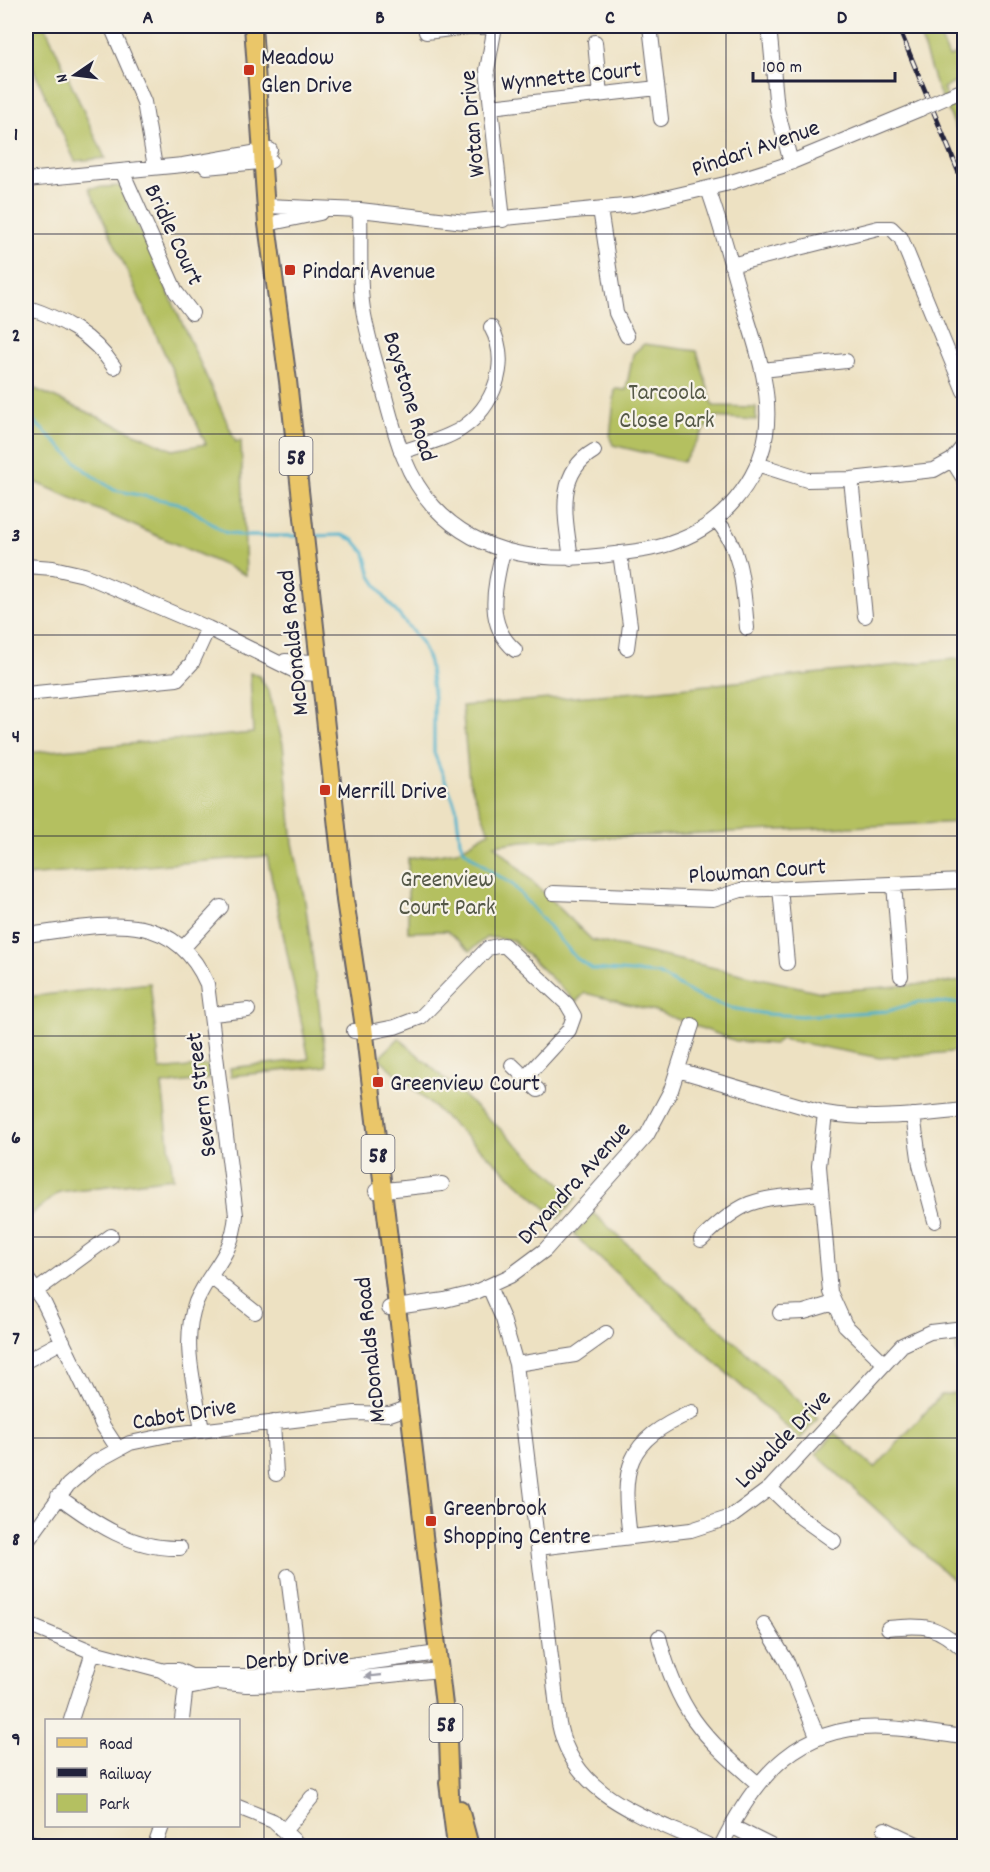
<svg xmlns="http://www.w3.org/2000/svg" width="990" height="1872" viewBox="0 0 990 1872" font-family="Dekko,sans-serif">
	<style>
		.green { fill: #b4c061; stroke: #6b714e; stroke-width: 1.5 }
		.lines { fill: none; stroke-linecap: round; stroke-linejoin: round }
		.stream { stroke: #4eb2cd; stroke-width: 3 }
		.minor-casing { stroke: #69656a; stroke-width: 16 }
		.major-casing { stroke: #69656a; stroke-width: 20 }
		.minor { stroke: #fff; stroke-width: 14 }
		.major { stroke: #eac669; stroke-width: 16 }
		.rail-casing { stroke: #22223b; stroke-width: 5 }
		.rail { stroke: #f7f3e8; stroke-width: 3; stroke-dasharray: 9; stroke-linecap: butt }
		.minor-bridge-casing { stroke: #69656a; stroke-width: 16; stroke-linecap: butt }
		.minor-bridge { stroke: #fff; stroke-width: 14 }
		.oneway { fill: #9c9ca7 }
		.grid { fill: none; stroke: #22223b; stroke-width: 1.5; stroke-opacity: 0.55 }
		.poi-dot { fill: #c8321e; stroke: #f7f3e8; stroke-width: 2 }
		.labels { text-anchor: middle; stroke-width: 4.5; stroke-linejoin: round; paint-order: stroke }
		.shield { fill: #f7f3e8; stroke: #62616f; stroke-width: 1.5 }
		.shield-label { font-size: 22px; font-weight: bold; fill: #22223b }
		.poi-label { font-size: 24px; fill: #22223b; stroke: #f7f3e8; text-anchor: start }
		.street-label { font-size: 24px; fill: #22223b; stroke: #f7f3e8 }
		.park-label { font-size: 24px; fill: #555948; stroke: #f7f3e8 }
		.neatline { fill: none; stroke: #22223b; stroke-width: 2 }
		.grid-label { font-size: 20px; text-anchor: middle; font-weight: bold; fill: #22223b }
	</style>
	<rect width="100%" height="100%" fill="#f7f3e8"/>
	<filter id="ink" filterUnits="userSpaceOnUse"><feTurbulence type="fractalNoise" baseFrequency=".0167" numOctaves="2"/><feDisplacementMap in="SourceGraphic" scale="12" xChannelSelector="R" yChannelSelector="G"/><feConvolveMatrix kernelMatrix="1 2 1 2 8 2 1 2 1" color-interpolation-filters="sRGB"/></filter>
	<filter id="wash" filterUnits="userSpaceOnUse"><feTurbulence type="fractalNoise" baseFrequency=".008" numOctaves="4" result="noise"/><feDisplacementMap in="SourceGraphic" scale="24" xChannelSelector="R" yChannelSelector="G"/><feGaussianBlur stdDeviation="1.35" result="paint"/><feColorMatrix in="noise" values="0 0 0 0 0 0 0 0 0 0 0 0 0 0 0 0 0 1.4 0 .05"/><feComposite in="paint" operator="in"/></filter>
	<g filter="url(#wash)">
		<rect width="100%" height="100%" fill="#ede1c2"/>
		<path class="green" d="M26 26H45L105 158 75 161 26 53Z
			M917 26H935L949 57 964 51V79L943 88 951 107 964 101V145L935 83Z
			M120 186 236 442 241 440 246 575 26 478V385L173 450 206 444 89 188Z
			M644 344 697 351 713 406 756 407V420L713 417 683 462 613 445 610 438 615 389 626 390 633 354Z
			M964 658V822L522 841 495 845 592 940 821 992 964 981V1051L880 1058 781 1039 774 1044 736 1041 655 1011 585 993 576 1002 512 940 487 937 470 951 447 931 408 932V859L457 851 489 832 469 780 462 706 660 690Z
			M250 673 259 676 269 692 283 744 293 843 305 901 327 1066 231 1076 230 1068 309 1059 267 856 26 876V753L253 733Z
			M150 983 160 1070 208 1065 210 1079 162 1085 173 1178 59 1192 26 1219V997Z
			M399 1038 577 1198 558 1219 379 1058Z
			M593 1213 818 1418 800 1439 574 1235Z
			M964 1339V1590L816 1454 835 1433 875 1468 941 1395 962 1392 956 1340Z"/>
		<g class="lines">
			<path class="stream" d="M26 414 86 471 114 490 178 503 192 510 224 532 243 536H300
				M310 536 342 535 354 540 365 553 371 576 385 598 421 642 429 662 434 698V753L456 807 460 841 464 850 489 870 512 884 576 958 593 969 658 974 699 997 731 1008 766 1014 802 1016 888 1011 919 1002 964 1003"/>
		</g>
	</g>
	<g filter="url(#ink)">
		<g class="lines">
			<g class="minor-casing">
				<path id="minor" d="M111 26 144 102 155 167
					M495 26 487 70 503 220
					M650 26 661 119
					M769 26 777 109 791 163
					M426 32 467 27H495
					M595 42 600 95
					M947 97 964 90
					M491 107 657 88
					M206 167 271 161
					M122 171 176 292 192 313
					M26 180 183 165 270 150
					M266 206 360 210 465 222 634 205 725 184 782 166 920 109
					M600 209 616 313 627 336
					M360 210C361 240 359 272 362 302 365 328 373 353 380 378 393 424 401 471 434 507 482 559 550 563 615 554 636 551 657 549 677 541 722 525 759 481 766 434 773 385 752 337 739 291 729 257 720 222 708 189
					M267 224 320 213
					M731 265 878 228H891L901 238 964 391
					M26 307C62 319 92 334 114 367
					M762 370 846 361
					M401 452C421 445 444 440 461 429 494 407 511 363 491 327
					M952 460 964 479
					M757 464 807 480 851 479 934 470 952 460 964 445
					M851 479 865 616
					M716 519C743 551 743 588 747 628
					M503 551C495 585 484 624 515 650
					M620 553 630 625 627 648
					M571 559C566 520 554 474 594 451
					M26 566 53 568 84 575 208 628 299 673 320 674
					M285 661 318 662
					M26 694 177 679 192 663 208 628
					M894 884 901 976
					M780 888 787 963
					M553 893 713 899 741 890 964 881
					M26 935C95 927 172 903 207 984L236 1215C232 1258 211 1267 196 1302 180 1344 196 1389 202 1431
					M183 948 221 907
					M213 1014 248 1010
					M354 1031 365 1033 395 1027 421 1017 488 948 504 945 567 1004 574 1016 569 1030 525 1078
					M512 1065 538 1090
					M678 1070 825 1113C872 1121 917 1115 964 1110
					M825 1113 819 1166 830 1292 845 1325 884 1363
					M913 1115 920 1165 935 1221
					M376 1191 442 1184
					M701 1240C747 1195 758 1199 821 1193
					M26 1277 44 1303 103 1426 118 1449
					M211 1277 255 1312
					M489 1287 503 1319 516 1364 559 1724C574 1799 649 1817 710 1846
					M36 1291 111 1236
					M389 1308 445 1300 473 1293 510 1276 545 1250 647 1135 671 1090 692 1025
					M780 1313 804 1312 834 1303
					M26 1361 63 1341
					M516 1364 575 1355 606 1333
					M273 1422 276 1474
					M770 1488 799 1516 834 1541
					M58 1496C94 1523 134 1550 180 1548
					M630 1537C621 1468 625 1441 692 1412
					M26 1543 68 1485 95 1462 130 1443 173 1434 355 1413 390 1414 410 1407
					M538 1548 691 1530 731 1517 770 1488 902 1345 930 1332 964 1328
					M288 1576 301 1681
					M26 1624 93 1652 161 1670 185 1685 193 1687 218 1682 246 1685 301 1684 440 1670
					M764 1624 787 1662 818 1738
					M888 1628C924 1624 937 1625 964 1650
					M659 1637C677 1710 702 1736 757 1783
					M167 1670H178L191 1676H249L300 1672 438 1653
					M71 1720 93 1652
					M182 1720 185 1693 191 1678
					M238 1807 273 1821 300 1846
					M731 1826 771 1846
					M885 1829 921 1846
					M285 1830 312 1797
					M26 1841 36 1844
					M155 1846 162 1826
					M721 1846C756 1775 800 1722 887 1728 913 1729 939 1734 964 1737"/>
			</g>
			<g class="major-casing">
				<path id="major" d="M253 26 267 224 288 381 345 900 364 1027 448 1739 450 1794
					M448 1783 456 1846
					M460 1809 470 1846"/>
			</g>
			<use href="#minor" class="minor"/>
			<use href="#major" class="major"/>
			<g class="rail-casing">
				<path id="rail" d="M898 26 964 185"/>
			</g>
			<use href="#rail" class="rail"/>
			<g class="minor-bridge-casing">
				<path id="minor-bridge" d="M920 109 947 97"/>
			</g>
			<use href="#minor-bridge" class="minor-bridge"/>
		</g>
		<defs><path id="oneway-solid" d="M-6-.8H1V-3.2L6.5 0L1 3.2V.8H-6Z" transform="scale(1.5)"/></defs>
		<use class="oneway" href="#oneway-solid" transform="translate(373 1676) rotate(174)"/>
	</g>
	<path class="grid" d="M264 26V1846M495 26V1846M726 26V1846M26 234H964M26 434H964M26 635H964M26 836H964M26 1036H964M26 1237H964M26 1438H964M26 1638H964"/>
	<g class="poi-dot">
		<rect x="243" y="64" width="12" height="12" rx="3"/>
		<rect x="284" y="264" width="12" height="12" rx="3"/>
		<rect x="319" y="784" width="12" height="12" rx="3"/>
		<rect x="372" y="1076" width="12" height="12" rx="3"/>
		<rect x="425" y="1515" width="12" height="12" rx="3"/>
	</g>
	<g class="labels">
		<g class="shield">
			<rect x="279.5" y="437" width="33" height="38" rx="4.5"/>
			<rect x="361.5" y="1135" width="33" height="38" rx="4.5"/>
			<rect x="429.5" y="1704" width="33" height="38" rx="4.5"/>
		</g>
		<g class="shield-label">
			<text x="296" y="464">58</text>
			<text x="378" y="1162">58</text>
			<text x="446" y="1731">58</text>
		</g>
		<g class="poi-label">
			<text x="261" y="64">Meadow<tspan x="261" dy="28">Glen Drive</tspan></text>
			<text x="302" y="278">Pindari Avenue</text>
			<text x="337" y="798">Merrill Drive</text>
			<text x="390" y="1090">Greenview Court</text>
			<text x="443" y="1515">Greenbrook<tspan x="443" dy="28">Shopping Centre</tspan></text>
		</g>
		<g class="street-label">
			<text transform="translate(571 75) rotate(-6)" y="8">Wynnette Court</text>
			<text transform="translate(471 124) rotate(-95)" y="8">Wotan Drive</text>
			<text transform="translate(755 147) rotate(-19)" y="8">Pindari Avenue</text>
			<text transform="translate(175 234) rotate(65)" y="8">Bridle Court</text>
			<text transform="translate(411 396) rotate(73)" y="8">Baystone Road</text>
			<text transform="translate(292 643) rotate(-96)" y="8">McDonalds Road</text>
			<text transform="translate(757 870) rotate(-4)" y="8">Plowman Court</text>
			<text transform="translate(200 1095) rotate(-97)" y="8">Severn Street</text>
			<text transform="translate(573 1182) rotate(-48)" y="8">Dryandra Avenue</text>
			<text transform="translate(369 1350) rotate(-96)" y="8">McDonalds Road</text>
			<text transform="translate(184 1413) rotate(-9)" y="8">Cabot Drive</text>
			<text transform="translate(782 1438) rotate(-46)" y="8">Lowalde Drive</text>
			<text transform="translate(297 1658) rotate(-3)" y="8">Derby Drive</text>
		</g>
		<g class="park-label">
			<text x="667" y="399">Tarcoola<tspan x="667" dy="28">Close Park</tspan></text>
			<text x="447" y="886">Greenview<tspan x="447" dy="28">Court Park</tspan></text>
		</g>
	</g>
	<rect width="990" height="1872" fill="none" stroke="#f7f3e8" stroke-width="66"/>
	<rect x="45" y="1719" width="195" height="108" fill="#f7f3e8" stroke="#a29fa3" stroke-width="1.5"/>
	<rect x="57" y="1738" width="30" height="9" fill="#eac669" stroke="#a29fa3" stroke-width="1.5"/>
	<text x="99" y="1749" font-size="18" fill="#22223b">Road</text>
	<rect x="57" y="1768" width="30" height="9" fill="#22223b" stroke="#a29fa3" stroke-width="1.5"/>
	<text x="99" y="1779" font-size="18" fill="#22223b">Railway</text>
	<rect x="57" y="1794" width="30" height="18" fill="#b4c061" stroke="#a29fa3" stroke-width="1.5"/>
	<text x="99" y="1809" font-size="18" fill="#22223b">Park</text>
	<g transform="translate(75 75) rotate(256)" stroke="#f7f3e8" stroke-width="4.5" paint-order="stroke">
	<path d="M0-4.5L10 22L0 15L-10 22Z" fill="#22223b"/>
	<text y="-9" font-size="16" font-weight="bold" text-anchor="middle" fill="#22223b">N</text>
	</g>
	<path d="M753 72v9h142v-9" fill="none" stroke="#22223b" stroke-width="3"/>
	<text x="762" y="72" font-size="18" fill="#22223b" stroke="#f7f3e8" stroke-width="4.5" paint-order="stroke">100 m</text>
	<rect x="33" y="33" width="924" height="1806" class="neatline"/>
	<g class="grid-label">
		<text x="148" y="23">A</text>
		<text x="380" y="23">B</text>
		<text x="610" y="23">C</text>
		<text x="842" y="23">D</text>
		<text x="16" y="140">1</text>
		<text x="16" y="341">2</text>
		<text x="16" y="541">3</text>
		<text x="16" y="742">4</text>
		<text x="16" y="943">5</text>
		<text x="16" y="1143">6</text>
		<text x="16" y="1344">7</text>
		<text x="16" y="1545">8</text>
		<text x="16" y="1745">9</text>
	</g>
</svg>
